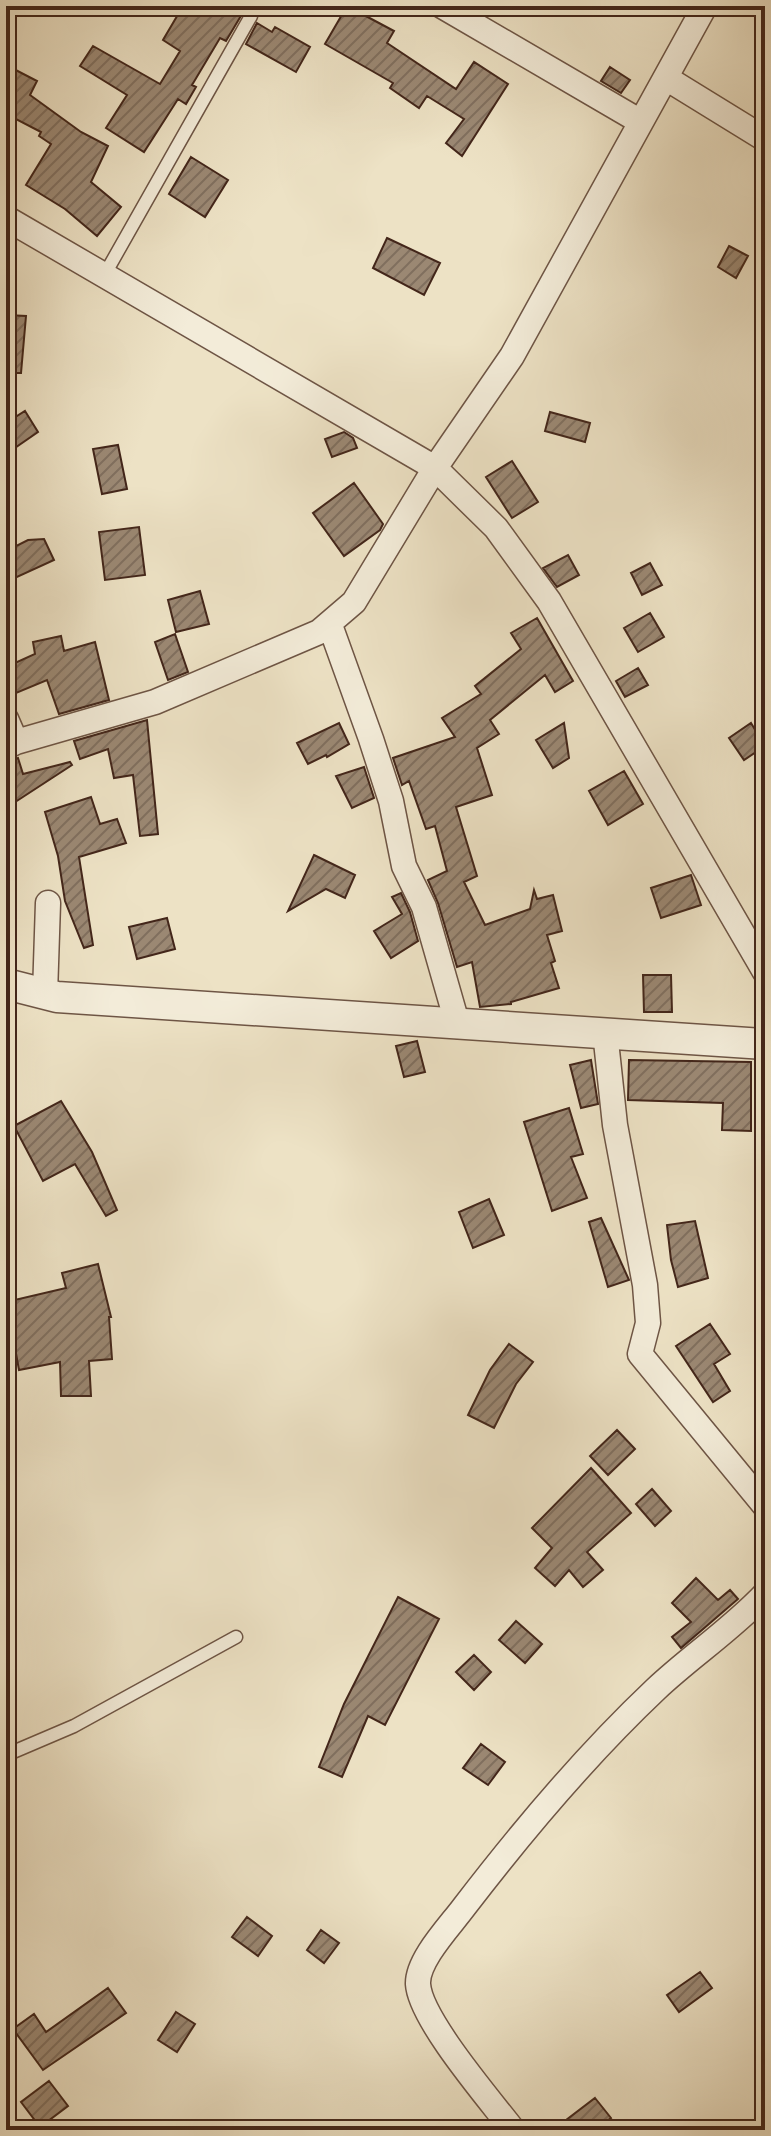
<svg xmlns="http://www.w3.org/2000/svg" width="771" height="2136" viewBox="0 0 771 2136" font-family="Alegreya,serif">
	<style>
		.building { fill: url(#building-hatch); stroke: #43261a; stroke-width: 2 }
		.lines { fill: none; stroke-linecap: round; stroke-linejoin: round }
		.service-casing { stroke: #6e5545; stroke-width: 15 }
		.minor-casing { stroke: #6e5545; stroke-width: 27 }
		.tertiary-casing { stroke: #6e5545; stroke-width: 33 }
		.service { stroke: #f3ecd9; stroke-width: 12 }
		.minor { stroke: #f3ecd9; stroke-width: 24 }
		.tertiary { stroke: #f3ecd9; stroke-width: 30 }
	</style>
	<defs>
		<pattern id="building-hatch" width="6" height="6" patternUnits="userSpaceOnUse" patternTransform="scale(2)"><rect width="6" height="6" fill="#9b8873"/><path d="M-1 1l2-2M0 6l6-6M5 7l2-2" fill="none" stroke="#806f5e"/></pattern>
	</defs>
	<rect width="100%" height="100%" fill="#ede2c5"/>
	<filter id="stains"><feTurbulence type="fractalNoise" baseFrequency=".0025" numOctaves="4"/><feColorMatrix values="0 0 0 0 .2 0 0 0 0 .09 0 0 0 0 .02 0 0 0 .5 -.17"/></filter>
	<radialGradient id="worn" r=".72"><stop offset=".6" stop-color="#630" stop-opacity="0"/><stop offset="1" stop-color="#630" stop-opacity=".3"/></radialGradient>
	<path class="building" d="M183 6H229L242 14 226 41 220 38 192 85 196 87 186 104 178 99 144 152 106 128 127 95 80 66 93 46 160 84 180 51 163 40Z
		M347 6 394 31 387 43 456 89 474 62 508 84 462 156 446 143 464 119 427 96 419 108 390 88 393 83 325 44Z
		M257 23 272 32 275 27 310 47 296 72 246 44Z
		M6 65 37 81 30 95 81 132 108 146 91 182 121 207 97 236 65 209 26 185 51 144 39 136 41 132 6 114Z
		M610 67 630 80 621 93 601 81Z
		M191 157 228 180 205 217 169 194Z
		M387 238 440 263 424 295 373 268Z
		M729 246 748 256 736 278 718 267Z
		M6 315 26 316 21 373H6Z
		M25 411 38 432 6 454V423Z
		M550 412 590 423 585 442 545 431Z
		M344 432 353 438 357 448 332 457 325 439Z
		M118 445 127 489 102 494 93 449Z
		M512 461 538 502 512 518 486 477Z
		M354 483 383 524 380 530 344 556 313 513Z
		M139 527 145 575 105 580 99 532Z
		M44 539 54 560 6 582V551L28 540Z
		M568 555 579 575 557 587 543 568Z
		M650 563 662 585 642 595 631 573Z
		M200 591 209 624 176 632 168 600Z
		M650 613 664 637 638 652 624 628Z
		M537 618 573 681 555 692 545 675 490 720 499 734 477 748 492 795 456 807 477 876 464 882 485 925 530 909 534 890 537 899 553 895 562 931 547 935 555 961 551 963 559 988 511 1002V1004L480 1007 472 962 457 967 438 903 428 880 447 871 435 826 426 829 409 781 402 785 393 758 455 737 442 718 481 694 475 686 521 649 511 633Z
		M175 634 188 672 168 680 155 642Z
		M61 636 64 651 95 642 109 700 59 714 47 680 16 693 6 667 35 654 33 642Z
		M638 668 648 685 625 697 616 681Z
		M147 720 158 834 140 836 133 775 114 778 108 749 80 759 74 741Z
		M339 723 349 744 327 757 326 755 308 764 297 743Z
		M564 723 569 758 553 768 536 740Z
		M751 723 765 746 744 760 729 738Z
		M18 758 23 774 70 762 72 765 6 808V762Z
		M364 767 374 798 352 808 336 776Z
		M624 771 643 804 608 825 589 791Z
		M91 797 100 824 117 819 126 843 79 857 93 945 84 948 65 901 58 856 45 812Z
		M314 855 355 875 345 898 326 889 288 911Z
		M691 875 701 905 661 918 651 888Z
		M401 893 410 912 418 941 391 958 374 931 402 914 392 897Z
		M167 918 175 949 137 959 129 927Z
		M643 975H671L672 1012H644Z
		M417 1041 425 1072 404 1077 396 1046Z
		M591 1060 598 1104 581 1108 570 1065Z
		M629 1060 751 1062V1131L722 1130 723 1103 628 1100Z
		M61 1101 92 1152 117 1210 106 1216 75 1164 43 1181 14 1126Z
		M569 1108 583 1154 571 1157 587 1198 552 1211 524 1122Z
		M489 1199 504 1235 473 1248 459 1212Z
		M601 1218 629 1280 608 1287 589 1222Z
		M695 1221 708 1278 678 1287 671 1260 667 1225Z
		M98 1264 111 1317H109L112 1359 89 1361 91 1396H61L60 1362 19 1370 11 1326 6 1327V1302L66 1288 62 1273Z
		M710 1324 730 1354 714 1364 730 1391 713 1402 676 1346Z
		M509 1344 533 1362 516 1384 494 1428 468 1415 490 1370Z
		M617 1430 635 1449 608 1475 590 1456Z
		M591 1468 631 1513 587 1552 603 1570 583 1587 569 1570 555 1586 535 1568 552 1548 532 1528Z
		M652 1489 671 1511 655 1526 636 1504Z
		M696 1578 718 1600 730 1590 738 1599 681 1648 672 1637 691 1622 672 1603Z
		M398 1597 439 1619 385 1725 368 1716 342 1777 319 1767 344 1704Z
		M516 1621 542 1644 525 1663 499 1640Z
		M474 1655 491 1672 474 1690 456 1672Z
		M481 1744 505 1762 488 1785 463 1768Z
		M247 1917 272 1936 258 1956 232 1937Z
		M321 1930 339 1943 324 1963 307 1950Z
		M700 1972 712 1988 679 2012 667 1995Z
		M108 1988 126 2013 43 2070 13 2029 34 2014 46 2032Z
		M176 2012 195 2024 177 2052 158 2040Z
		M49 2081 68 2106 40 2127 21 2102Z
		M595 2098 611 2118 596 2130H553Z"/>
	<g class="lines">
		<g class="service-casing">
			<path id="service" d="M105 274 251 16
				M6 1755 74 1726 236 1637"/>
		</g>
		<g class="minor-casing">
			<path id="minor" d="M442 6 641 122
				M666 78 765 139
				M6 218 435 468 496 528 549 601 765 972
				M330 625 371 739 391 801 404 866 424 907 458 1026
				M6 719 16 742
				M6 747 16 742 155 702 319 632 354 602 435 468 512 356 705 6
				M45 994 48 903
				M605 1032 615 1125 645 1285 648 1323 640 1354 765 1506
				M513 2130C490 2100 420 2019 418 1984 417 1960 450 1926 464 1907 523 1830 585 1756 656 1689 691 1656 731 1630 765 1594"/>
		</g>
		<g class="tertiary-casing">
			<path id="tertiary" d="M6 984 57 997 765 1044"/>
		</g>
		<use href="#service" class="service"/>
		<use href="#minor" class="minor"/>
		<use href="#tertiary" class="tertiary"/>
	</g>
	<rect width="771" height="2136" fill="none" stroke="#ede2c5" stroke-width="32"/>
	<rect x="8" y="8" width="755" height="2120" fill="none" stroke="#43261a" stroke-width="4"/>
	<rect x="16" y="16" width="739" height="2104" fill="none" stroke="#43261a" stroke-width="2"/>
	<rect width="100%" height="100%" filter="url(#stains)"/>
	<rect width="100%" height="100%" fill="url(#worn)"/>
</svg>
